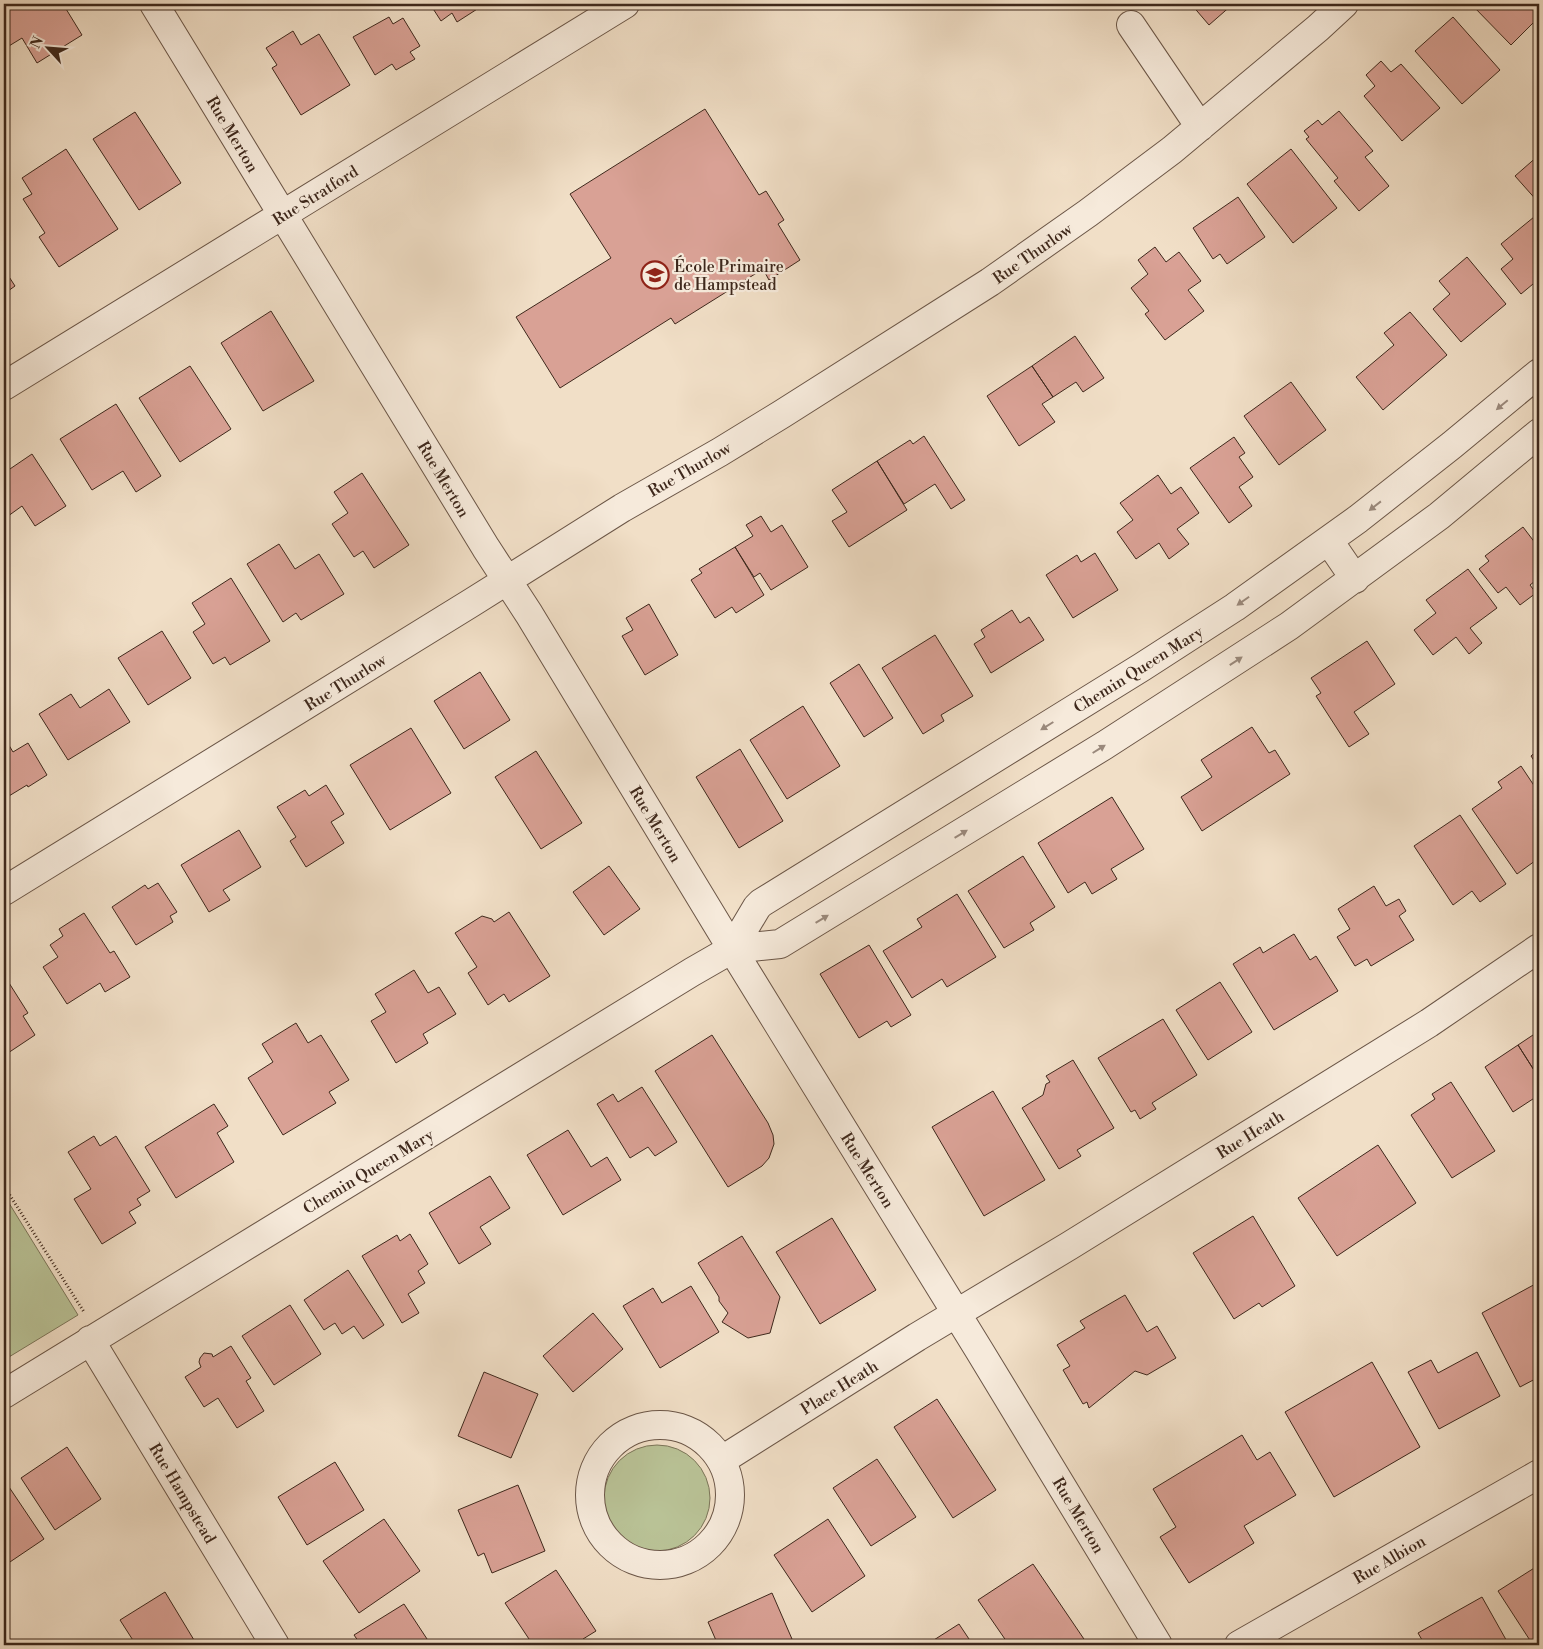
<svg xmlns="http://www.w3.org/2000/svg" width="1543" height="1649" viewBox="0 0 1543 1649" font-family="'Libre Bodoni',serif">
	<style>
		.green { fill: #b9c296; stroke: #7c7559 }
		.building { fill: #d9a195; stroke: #3e281c }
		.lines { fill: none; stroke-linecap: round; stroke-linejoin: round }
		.minor-casing { stroke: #6b5647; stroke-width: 30 }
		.path { stroke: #3e281c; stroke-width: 3; stroke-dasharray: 1 2.5; stroke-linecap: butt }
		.minor { stroke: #f6eadb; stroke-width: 28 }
		.oneway { fill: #9a897c }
		.labels { text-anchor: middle; stroke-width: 4.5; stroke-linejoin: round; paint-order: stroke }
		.street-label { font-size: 16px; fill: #3e281c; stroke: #f6eadb }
		.poi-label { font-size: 16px; fill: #3e281c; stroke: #f6eadb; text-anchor: start }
	</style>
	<rect width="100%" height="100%" fill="#f1dfc7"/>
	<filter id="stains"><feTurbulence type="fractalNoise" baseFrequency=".004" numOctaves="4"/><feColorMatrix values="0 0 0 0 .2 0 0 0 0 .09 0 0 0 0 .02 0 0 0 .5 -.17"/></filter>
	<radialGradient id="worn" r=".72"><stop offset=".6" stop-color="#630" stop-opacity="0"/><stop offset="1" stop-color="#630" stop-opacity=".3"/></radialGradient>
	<path class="green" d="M4 1195 78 1315 4 1360Z
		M604 1498a53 53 0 1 1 106 0a53 53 0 1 1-106 0Z"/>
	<path class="building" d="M4 4H63L82 35 37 63 22 38 4 49Z
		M430 4H485L457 22 452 13 441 21Z
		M1191 4H1233L1209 25Z
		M1471 4H1539V17L1511 45Z
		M389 17 393 24 403 18 420 46 410 52 415 59 396 70 392 64 375 75 353 37Z
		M1453 17 1500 70 1462 104 1415 51Z
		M293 31 301 45 319 34 350 85 301 115 272 68 277 65 266 48Z
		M1381 61 1391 72 1401 64 1440 108 1402 141 1364 96 1375 86 1366 75Z
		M705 109 759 195 766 191 784 220 778 224 800 260 769 280 763 269 675 324 671 318 560 388 516 317 611 258 570 194Z
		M1339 111 1373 151 1365 157 1389 186 1359 211 1334 181 1338 178 1306 139 1309 137 1304 131 1318 120 1322 125Z
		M135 112 181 183 139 210 93 139Z
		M66 149 118 229 59 267 39 237 45 233 23 199 32 194 22 178Z
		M1291 149 1337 208 1293 243 1247 184Z
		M1539 155V203L1515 176Z
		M1238 197 1265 237 1227 264 1220 254 1213 259 1193 228Z
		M1534 217 1539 223V279L1521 294 1501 269 1513 259 1501 244Z
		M1155 247 1166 262 1179 252 1201 281 1188 290 1204 311 1165 340 1145 314 1149 311 1131 288 1148 274 1138 260Z
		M1467 257 1506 304 1461 342 1433 309 1450 294 1439 281Z
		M4 269 15 286 4 294Z
		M271 311 314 381 263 411 221 343Z
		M1410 312 1447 355 1383 410 1356 377 1394 345 1384 333Z
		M1075 336 1104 378 1083 392 1076 382 1053 397 1032 366Z
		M190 366 231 429 180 462 139 398Z
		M1032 366 1053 397 1042 404 1055 422 1019 446 987 396Z
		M1291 382 1326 430 1279 465 1244 416Z
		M116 404 161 476 136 492 123 471 92 490 60 439Z
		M924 436 965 500 951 509 935 484 904 504 877 461 910 440 913 444Z
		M1234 437 1245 453 1239 457 1253 477 1239 487 1252 506 1229 523 1190 468Z
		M32 454 66 506 35 526 22 506 4 519V473Z
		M877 461 907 510 849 547 832 521 847 512 832 490Z
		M362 473 409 545 374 568 363 551 354 557 332 524 348 513 334 492Z
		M1158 475 1171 494 1181 487 1199 513 1177 529 1189 544 1169 559 1159 543 1136 559 1117 532 1133 520 1120 503Z
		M761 516 771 532 782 525 808 567 771 590 760 573 754 577 735 547 753 536 746 525Z
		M1523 527 1539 548V578L1530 585 1536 593 1520 605 1506 587 1498 593 1479 569 1489 561 1485 556Z
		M279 544 295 569 319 554 344 594 301 620 296 613 283 622 247 564Z
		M735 547 764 595 736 613 732 607 715 618 691 580 702 573 699 569Z
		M1095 553 1118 590 1073 618 1046 575 1077 555 1081 562Z
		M1468 569 1497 608 1470 628 1482 643 1469 654 1456 637 1433 655 1414 630 1436 613 1426 600Z
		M231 578 270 641 230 665 225 657 213 664 193 632 205 624 192 603Z
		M649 604 678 655 645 675 622 636 633 630 626 618Z
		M1012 610 1020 623 1029 617 1044 640 991 673 974 644 985 637 981 630Z
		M162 631 191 678 148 705 118 658Z
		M935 635 973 696 941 715 944 721 923 734 882 668Z
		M1367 641 1395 684 1354 712 1369 734 1349 747 1316 696 1321 693 1311 678Z
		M859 664 893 718 864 737 830 683Z
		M480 672 510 720 464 749 434 701Z
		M109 689 130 722 68 760 39 714 71 694 80 708Z
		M803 706 840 766 787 799 750 740Z
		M1252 727 1269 753 1275 750 1290 774 1202 831 1181 797 1212 777 1201 760Z
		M411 728 451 793 390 830 350 765Z
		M4 737 13 752 28 743 47 775 28 787 27 785 4 799Z
		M740 749 783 821 739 848 696 777Z
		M1539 749V768L1531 756Z
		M536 751 582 823 541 849 495 777Z
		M1521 766 1539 793V858L1517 874 1472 809 1502 788 1498 782Z
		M326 785 344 814 331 822 344 843 306 867 290 841 296 837 277 807 305 790 309 796Z
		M1112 797 1144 849 1111 869 1117 879 1092 894 1085 882 1068 893 1038 843Z
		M1460 815 1506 884 1480 902 1472 891 1453 905 1414 846Z
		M239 830 261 867 223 890 230 900 209 912 181 865Z
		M1023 856 1055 907 1030 923 1034 930 1004 948 968 891Z
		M609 866 640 909 604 935 573 892Z
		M158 883 177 912 170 916 173 922 136 945 112 907 145 885 148 889Z
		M1374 886 1386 906 1399 899 1406 911 1399 916 1414 940 1371 966 1367 959 1355 966 1337 937 1350 929 1338 909Z
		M957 894 996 957 947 987 942 979 912 998 883 951 922 927 917 919Z
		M509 912 550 976 509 1002 504 994 488 1005 468 973 477 967 455 933 482 916 492 919 494 922Z
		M84 913 110 953 114 951 130 977 105 992 100 983 67 1004 43 967 58 957 50 945 63 936 59 929Z
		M1294 934 1310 960 1316 956 1338 991 1274 1030 1233 964 1260 947 1263 953Z
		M869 945 911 1015 891 1027 887 1021 859 1038 820 974Z
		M414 970 428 993 439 987 456 1014 423 1034 428 1043 396 1063 371 1021 386 1012 375 994Z
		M4 975 28 1013 23 1016 35 1035 8 1053 4 1046Z
		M1220 982 1252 1032 1208 1060 1176 1010Z
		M1163 1019 1197 1075 1152 1103 1156 1109 1140 1119 1135 1110 1131 1112 1098 1058Z
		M296 1023 308 1043 321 1035 349 1080 329 1092 336 1103 283 1135 248 1078 273 1062 262 1044Z
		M1539 1031V1078L1518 1045Z
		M712 1035 768 1123 773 1135 774 1144 769 1158 762 1166 728 1187 655 1071Z
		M1518 1045 1539 1078V1095L1513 1112 1485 1067Z
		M1073 1060 1114 1128 1077 1150 1081 1156 1059 1169 1022 1108 1043 1095 1046 1084 1050 1082 1046 1076Z
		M1451 1082 1495 1151 1452 1178 1411 1115 1435 1099 1432 1094Z
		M642 1087 677 1142 655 1156 648 1147 630 1158 597 1104 613 1094 618 1102Z
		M993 1091 1045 1180 984 1216 932 1127Z
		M214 1104 228 1126 217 1133 234 1162 176 1198 145 1147Z
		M568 1130 591 1167 607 1157 621 1180 563 1215 527 1155Z
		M94 1136 100 1146 116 1136 150 1191 137 1199 141 1205 129 1212 136 1223 102 1244 74 1199 91 1189 68 1152Z
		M1378 1145 1416 1203 1337 1256 1298 1198Z
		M490 1176 510 1208 480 1227 491 1244 459 1264 429 1213Z
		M1253 1216 1295 1286 1262 1307 1259 1303 1234 1319 1193 1253Z
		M832 1218 876 1290 820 1324 776 1252Z
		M410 1234 428 1264 418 1271 425 1283 408 1294 419 1313 402 1323 362 1256 397 1235 400 1241Z
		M742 1236 780 1297 770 1333 748 1338 722 1322 728 1313 719 1301V1297L698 1263Z
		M348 1270 384 1325 363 1339 354 1326 342 1334 335 1323 324 1330 304 1300Z
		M1539 1282V1377L1520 1387 1482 1313Z
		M691 1286 719 1332 660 1368 623 1306 653 1288 662 1303Z
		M1125 1295 1147 1332 1157 1326 1176 1358 1147 1375 1135 1371 1089 1408 1087 1402 1083 1404 1063 1370 1070 1366 1057 1345 1085 1328 1080 1321Z
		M290 1305 321 1354 274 1385 242 1336Z
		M593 1313 623 1349 573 1392 543 1356Z
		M231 1346 251 1378 246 1381 264 1411 237 1428 218 1398 204 1407 185 1377 201 1367 199 1362 200 1358 204 1353 212 1354 213 1357Z
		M1477 1352 1500 1396 1439 1429 1408 1372 1431 1360 1438 1373Z
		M1372 1362 1420 1447 1334 1497 1285 1412Z
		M484 1372 538 1394 511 1458 458 1436Z
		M937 1399 996 1490 953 1518 894 1427Z
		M1242 1435 1257 1460 1270 1452 1296 1495 1244 1526 1254 1543 1189 1583 1160 1537 1176 1527 1153 1489Z
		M67 1447 101 1499 55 1530 21 1478Z
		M877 1459 916 1517 871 1546 833 1488Z
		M335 1462 364 1510 307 1545 278 1497Z
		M518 1485 545 1551 492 1573 484 1553 478 1556 458 1510Z
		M9 1487 44 1539 4 1566V1490Z
		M384 1519 420 1571 359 1613 323 1561Z
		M828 1519 865 1576 812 1612 774 1555Z
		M1033 1564 1088 1645H1009L978 1600Z
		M1539 1565V1645H1533L1498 1591Z
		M556 1570 596 1631 583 1639 587 1645H533L505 1603Z
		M165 1592 197 1645H136L120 1620Z
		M772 1593 792 1639 778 1645H718L708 1622Z
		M1482 1597 1509 1645H1425L1418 1633Z
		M404 1604 431 1645H361L354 1635Z
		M959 1624 973 1645H926Z
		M693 1641 694 1645H651V1642Z"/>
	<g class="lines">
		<g class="minor-casing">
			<path id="minor" d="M154 4 486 548 529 614 732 949 979 1350 1158 1645
				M1131 25 1200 127
				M4 386 625 4
				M1329 541 1355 579
				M4 891 471 603 622 508 720 452 782 414 990 282 1088 213 1172 150 1318 28 1344 4
				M732 949 757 907 761 903 1142 667 1235 607 1358 519 1452 445 1539 373
				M90 1340 275 1645
				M4 1394 692 972 732 949 780 944 1105 745 1289 626 1439 516 1539 433
				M590 1495a70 70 0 1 1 140 0a70 70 0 1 1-140 0Z
				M722 1460 917 1337 1069 1246 1429 1023 1539 948
				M1239 1645 1539 1474"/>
		</g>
		<path class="path" d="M4 1186 84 1312"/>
		<use href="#minor" class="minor"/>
	</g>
	<defs><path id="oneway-solid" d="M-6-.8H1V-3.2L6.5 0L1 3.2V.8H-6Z" transform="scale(1.25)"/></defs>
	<g class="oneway">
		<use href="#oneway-solid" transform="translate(1502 405) rotate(140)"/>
		<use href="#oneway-solid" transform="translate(1375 506) rotate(142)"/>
		<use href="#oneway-solid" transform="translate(1243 601) rotate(145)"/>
		<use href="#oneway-solid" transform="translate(1236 661) rotate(-33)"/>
		<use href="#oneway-solid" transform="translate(1047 726) rotate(148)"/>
		<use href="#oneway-solid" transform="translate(1099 749) rotate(-32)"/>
		<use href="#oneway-solid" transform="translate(961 834) rotate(-31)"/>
		<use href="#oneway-solid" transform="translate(822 919) rotate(-31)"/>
	</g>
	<defs>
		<g id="school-ring" transform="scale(1.4375)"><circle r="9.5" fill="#f6eadb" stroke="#8f2418" stroke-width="1.5"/><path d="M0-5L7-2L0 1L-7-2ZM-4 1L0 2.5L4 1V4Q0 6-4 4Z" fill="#8f2418"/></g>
	</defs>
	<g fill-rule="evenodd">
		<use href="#school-ring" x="655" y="275"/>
	</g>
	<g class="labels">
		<g class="street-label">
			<text transform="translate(233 134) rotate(59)" y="6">Rue Merton</text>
			<text transform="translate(315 195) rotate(-32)" y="6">Rue Stratford</text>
			<text transform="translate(1032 253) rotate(-35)" y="6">Rue Thurlow</text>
			<text transform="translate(689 469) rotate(-30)" y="6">Rue Thurlow</text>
			<text transform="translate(444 479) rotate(59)" y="6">Rue Merton</text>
			<text transform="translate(1138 669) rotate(-32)" y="6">Chemin Queen Mary</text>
			<text transform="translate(345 682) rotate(-32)" y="6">Rue Thurlow</text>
			<text transform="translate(656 824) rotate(59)" y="6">Rue Merton</text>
			<text transform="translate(1250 1134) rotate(-32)" y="6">Rue Heath</text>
			<text transform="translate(868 1170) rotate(58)" y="6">Rue Merton</text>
			<text transform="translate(368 1171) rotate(-31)" y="6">Chemin Queen Mary</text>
			<text transform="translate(839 1387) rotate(-32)" y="6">Place Heath</text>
			<text transform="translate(183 1493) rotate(59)" y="6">Rue Hampstead</text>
			<text transform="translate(1079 1515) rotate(59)" y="6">Rue Merton</text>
			<text transform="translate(1389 1559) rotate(-30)" y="6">Rue Albion</text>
		</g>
		<g class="poi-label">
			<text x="674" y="272">École Primaire<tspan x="674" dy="18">de Hampstead</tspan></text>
		</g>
	</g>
	<rect width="1543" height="1649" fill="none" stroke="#f1dfc7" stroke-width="20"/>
	<rect x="5" y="5" width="1533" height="1639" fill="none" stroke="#3e281c" stroke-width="2.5"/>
	<rect x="10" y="10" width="1523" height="1629" fill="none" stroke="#3e281c"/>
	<g transform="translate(48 48) rotate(296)" stroke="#f6eadb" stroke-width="4" paint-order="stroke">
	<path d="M0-4L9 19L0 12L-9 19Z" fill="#3e281c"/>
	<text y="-8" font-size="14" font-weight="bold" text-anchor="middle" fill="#3e281c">N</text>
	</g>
	<rect width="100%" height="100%" filter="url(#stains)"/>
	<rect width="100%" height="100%" fill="url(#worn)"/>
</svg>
